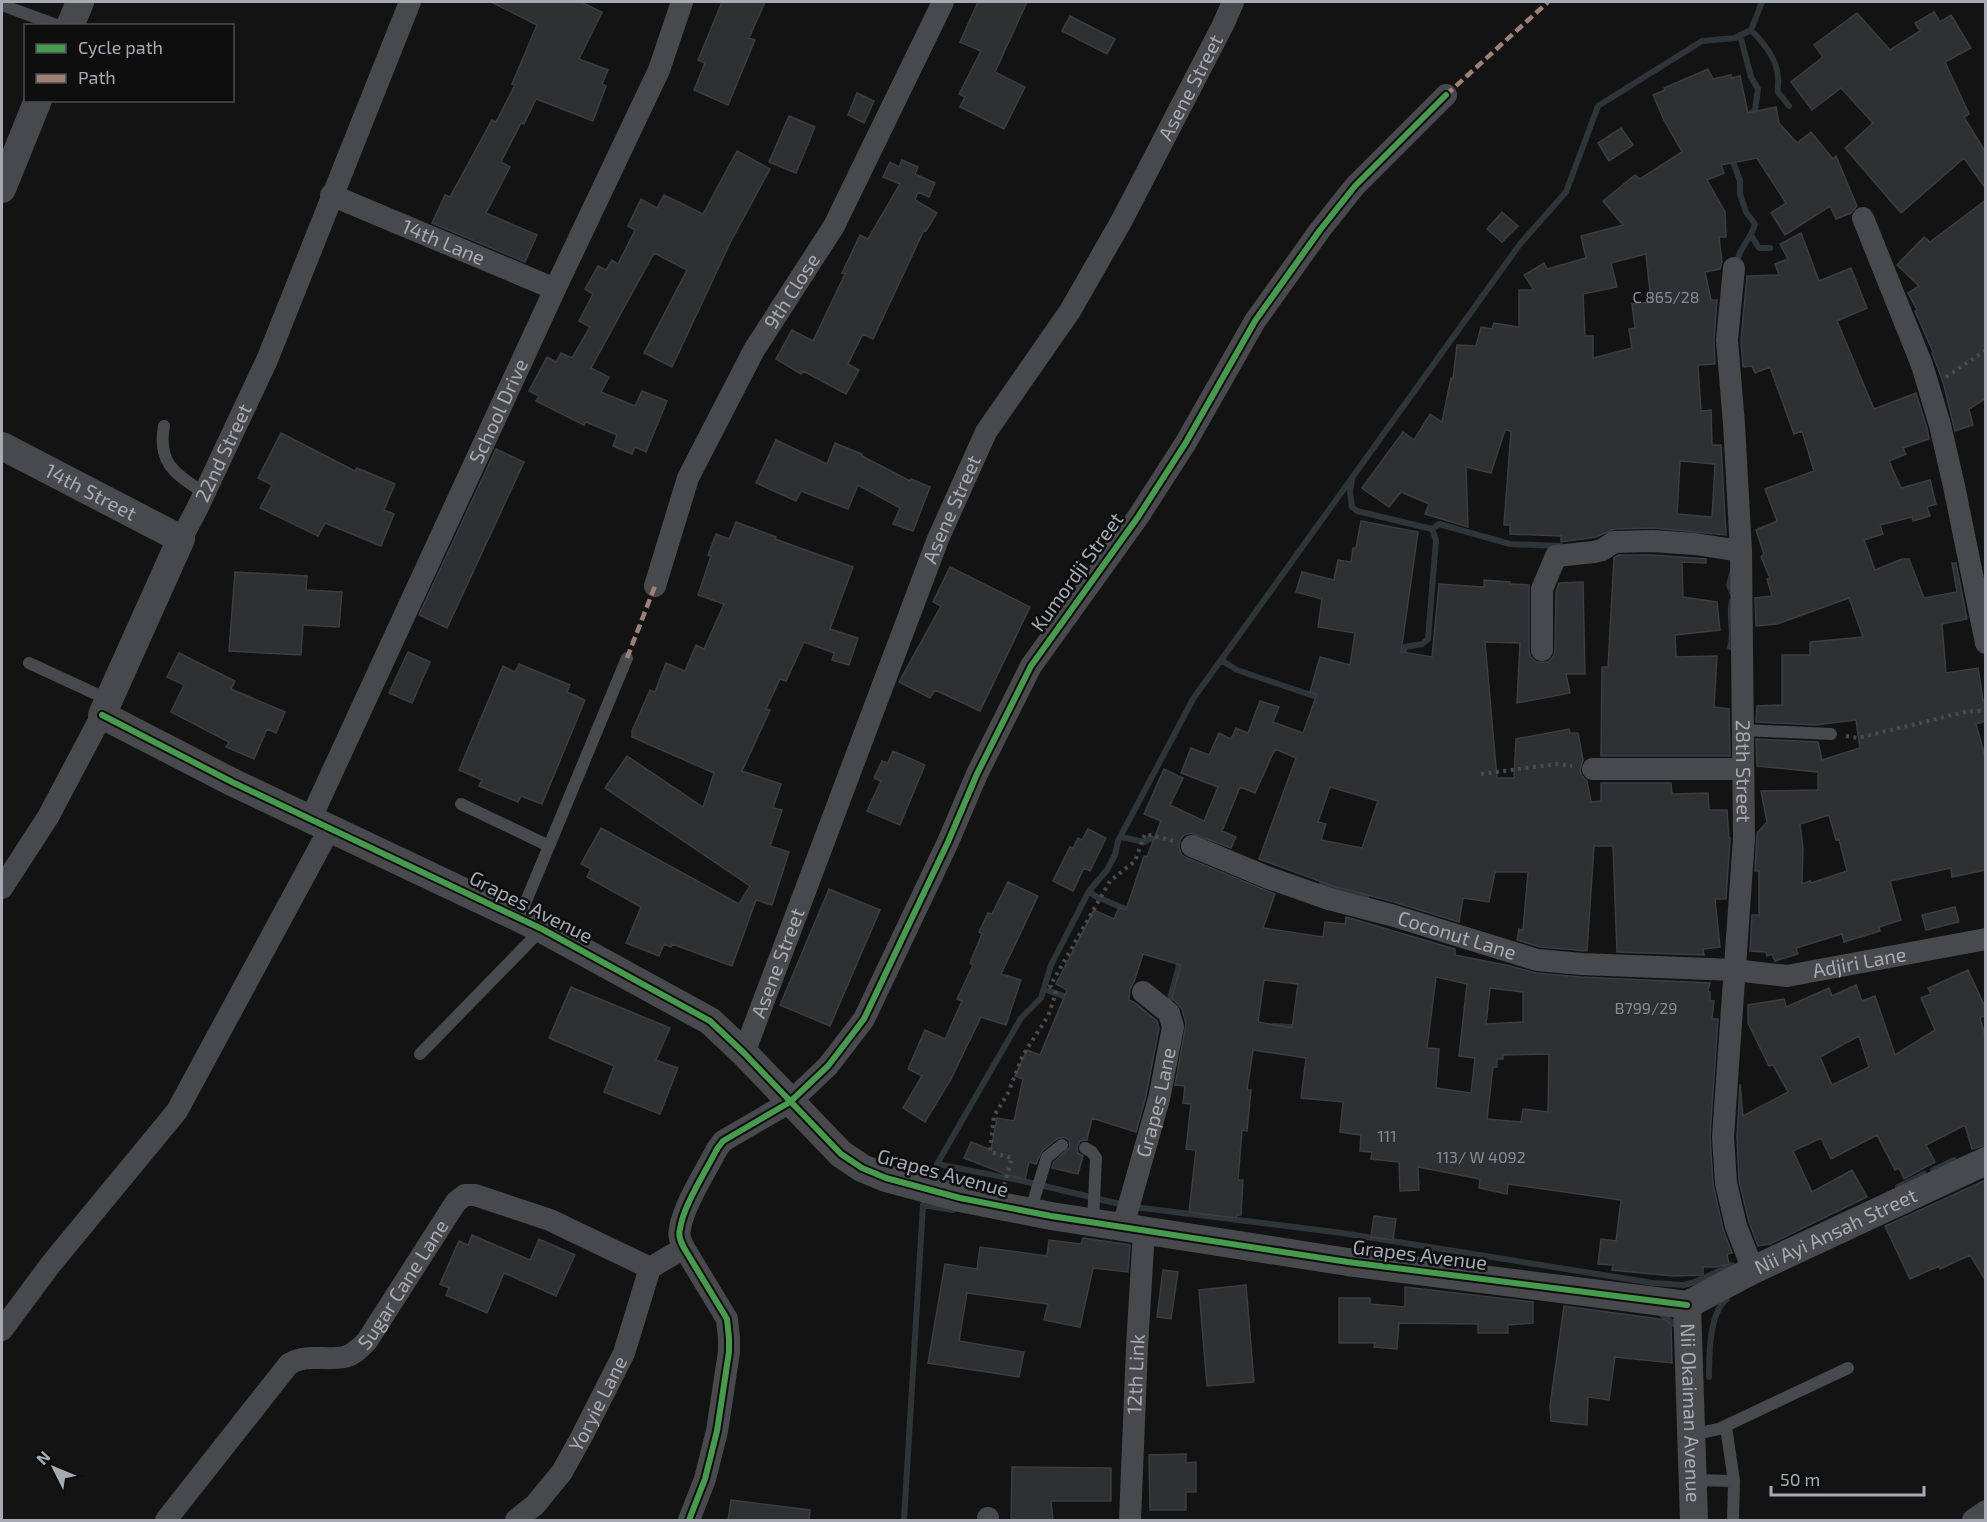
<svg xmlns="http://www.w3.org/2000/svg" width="1987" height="1522" viewBox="0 0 1987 1522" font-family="'Exo 2',sans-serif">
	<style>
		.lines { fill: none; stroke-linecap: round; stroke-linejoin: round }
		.stream { stroke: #2d3539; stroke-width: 6 }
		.building { fill: #2f3031; stroke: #3c3d40; stroke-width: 1.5; fill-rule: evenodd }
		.path { stroke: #494b4d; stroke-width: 4; stroke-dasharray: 3 4.5; stroke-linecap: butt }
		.service { stroke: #48494c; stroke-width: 12 }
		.minor { stroke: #48494c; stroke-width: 22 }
		.tertiary { stroke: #48494c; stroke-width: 28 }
		.quiet { stroke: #9e8076; stroke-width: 4.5; stroke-dasharray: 9 4.5; stroke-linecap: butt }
		.cycleway-casing { stroke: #0e0e0f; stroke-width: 10 }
		.cycleway { stroke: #469c4c; stroke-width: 6 }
		.labels { text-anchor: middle; stroke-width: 5; stroke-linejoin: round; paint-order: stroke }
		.number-label { font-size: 16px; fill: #888c92 }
		.street-label { font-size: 20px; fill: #a6abb3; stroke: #0e0e0f }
	</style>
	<rect width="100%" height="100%" fill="#131314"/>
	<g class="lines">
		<path class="stream" d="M1751 30C1763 42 1777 59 1778 77 1779 83 1777 87 1778 92L1789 106
			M1740 35 1751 77 1758 89 1755 110 1747 117
			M1734 155V164L1740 181V194L1746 212 1755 224C1751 240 1738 248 1737 264
			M1751 235 1759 248H1770
			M1352 479 1350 492 1352 507 1357 511 1432 529 1436 540 1428 639 1422 644 1405 647 1402 659
			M1432 529 1439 524 1510 544 1561 546
			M1733 570 1729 585 1734 597
			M1730 647C1735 632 1728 617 1732 601
			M1221 660 1237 670 1323 699
			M1121 837 1145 842 1150 838 1161 841
			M1321 885 1366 897
			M1089 891 1095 896 1132 912
			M1044 989 1072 999
			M1168 1006 1181 958
			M1274 1026 1291 1027
			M1933 1170 1954 1160
			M1898 1187 1924 1174
			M1124 1205 1023 1181 937 1164 1021 1018 1041 998 1051 965 1089 891 1107 870 1115 855 1118 841 1193 699 1520 244 1566 192 1598 106 1702 41 1735 38 1751 30 1762 2
			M1134 1207 1342 1233 1653 1283 1684 1285 1695 1282 1732 1265
			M1660 1313 1678 1327
			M1709 1377C1709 1357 1709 1312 1727 1299
			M904 1520 923 1205 953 1210"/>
	</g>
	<path class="building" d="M491 2H581L602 12 579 59 608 70 602 84 606 86 593 121 536 99 524 124 521 123 501 162 510 167 486 213 537 235 525 262 432 223 445 195 450 197 492 120 496 122 515 85 512 84 537 25Z
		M722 2H765L749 38 755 40 728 105 694 90 705 63 698 60Z
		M978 2H1027L995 72 1025 87 1004 129 960 107 965 97 959 94 981 51 960 42Z
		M1934 12 1940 22 1951 15 1971 48 1945 62 1969 114 1964 117 1986 153V189L1964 158 1901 213 1845 148 1873 123 1841 88 1812 110 1791 82 1823 57 1814 45 1857 13 1890 50 1920 31 1915 23Z
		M1070 16 1115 39 1107 54 1062 31Z
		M1708 69 1713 79 1731 75V78L1740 76 1748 113 1776 107 1779 123 1797 143 1811 132 1833 159 1836 156 1857 206 1851 213 1836 219 1830 206 1785 235 1771 213 1786 203 1757 158 1721 165 1724 173 1707 180 1725 212 1726 237H1719L1722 262 1720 269 1705 272 1711 300H1717L1714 339 1715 364 1698 365 1701 411 1711 410 1712 445H1721L1726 535 1653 528 1614 529 1596 537 1561 542V536L1510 534V525H1504L1511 431 1505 430 1491 473 1466 467 1468 527 1425 514 1429 504 1401 492 1389 507 1362 488 1403 432 1414 440 1430 414 1442 422 1451 378 1453 379 1457 345 1476 346 1481 327 1492 329 1494 323 1519 327V290H1534L1524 275 1544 263 1547 269 1586 258 1581 236 1623 225 1603 201 1635 175 1640 179 1682 152 1664 120 1653 95 1665 90 1664 88ZM1646 254 1651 302 1632 304 1635 328 1629 329 1632 348 1593 358V336H1585L1583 294 1617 287 1611 263ZM1680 461 1715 464 1712 517 1677 514Z
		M857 93 874 101 864 123 848 115Z
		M789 116 815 127 796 173 769 162Z
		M1621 128 1633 145 1609 161 1598 143Z
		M737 151 770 169 731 241 672 367 644 353 687 270 654 253 591 368 609 377 601 392 635 406 642 391 667 401 646 452 635 447 632 454 613 446 617 435 586 422 584 425 536 401 539 396 529 391 547 357 556 362 561 353 572 358 590 327 579 321 593 294 585 289 598 266 606 270 612 260 618 264 635 230 628 226 641 199 657 208 664 195 703 214Z
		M902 160 918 167 915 174 935 183 929 197 918 192 915 200 937 213 926 231 924 230 873 339 863 334 848 364 859 370 846 394 803 371 801 374 776 359 792 330 813 341 845 274 842 273 860 235 868 239 900 184 883 177 890 162 899 167Z
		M1986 200V398L1969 409 1973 425 1955 431 1943 382 1932 353 1933 352 1915 311 1917 310 1908 293 1919 286 1897 265 1924 237 1930 242Z
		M1502 212 1518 226 1502 242 1487 229Z
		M1801 233 1819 281 1851 268 1867 308 1837 321 1874 409 1916 393 1927 428 1929 439 1903 448 1906 454 1889 461 1901 488 1930 480 1936 504 1927 507 1930 516 1913 521 1912 517 1880 525 1883 534 1864 540 1875 570 1902 559H1909L1924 598 1957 592 1952 563H1956L1967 619 1942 624 1946 673 1978 668 1983 700H1986V721L1976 724 1986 760V870L1952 877 1951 868 1890 881 1901 920 1879 927 1880 931 1844 942 1842 934 1796 948 1798 954 1775 961 1772 954 1767 956 1766 952 1750 951 1752 915H1759V871H1755L1757 833 1767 822 1761 791 1818 790V772L1757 766 1756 739 1818 742 1822 760 1860 748 1856 720 1815 725 1756 722 1757 706 1782 705V655H1810V642L1863 637 1849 598 1777 624 1756 626 1755 598 1772 596 1767 579 1770 578 1761 557 1764 554 1756 530 1777 521 1765 489 1814 471 1802 431 1794 434 1770 367 1755 373 1752 366 1743 367 1741 340 1747 276 1779 275 1775 264 1788 259 1780 244ZM1829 815 1836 840 1839 839 1847 871 1811 883 1810 881 1802 884 1803 848 1800 824Z
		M281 433 355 471 357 468 395 484 384 510 394 514 381 546 325 523 318 536 260 508 272 485 258 478Z
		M776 440 827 464 835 443 862 454V456L910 481 911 479 930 487 913 531 893 524 900 508 858 485 848 509 801 491 796 501 756 483Z
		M496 449 524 462 447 628 419 615Z
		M1361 521 1418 532 1401 652 1432 657 1439 584 1484 587V580L1510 582V584L1529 585V651L1531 657 1536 662H1548L1553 657 1555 651 1556 592 1559 583 1583 582 1585 674H1566L1570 693 1517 703 1520 643 1485 642 1497 778H1514L1516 739 1569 729 1570 733H1578L1583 760 1580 770 1582 776 1587 781 1591 802 1601 801V783H1671L1672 794 1708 793 1709 810H1727L1729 838H1730L1726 899H1715L1720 947 1703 949 1704 955 1617 952 1613 846H1594L1587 951 1540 947 1517 940 1519 929 1523 930 1528 872H1495L1489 902 1463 898 1459 922 1394 902 1333 886 1259 859 1296 758 1275 749 1255 793 1240 787 1222 831 1236 837 1231 848 1191 833 1184 835 1180 840 1179 847 1181 854 1187 858 1275 894 1263 928 1323 937 1325 922 1345 924 1346 917 1455 949V955L1510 966 1536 973 1581 977 1710 983 1708 991 1710 992V1001H1714L1712 1019H1718L1710 1136 1713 1184 1723 1229 1732 1253 1727 1254 1729 1264 1716 1267H1703V1275L1673 1276 1612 1270 1613 1265 1598 1264 1601 1239 1616 1241 1621 1200 1508 1184 1507 1194 1479 1188 1480 1179 1418 1167 1419 1190 1400 1191 1399 1162 1371 1159 1372 1152 1360 1151 1361 1135 1340 1132 1343 1102 1301 1098 1306 1058 1253 1050 1247 1090H1251L1247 1131 1242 1130 1238 1180H1243L1241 1215H1237L1236 1218 1189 1212 1196 1150 1186 1149 1191 1104 1183 1103 1185 1086 1175 1085 1186 1024 1182 1009 1172 998 1181 965 1143 954 1134 982 1130 989 1129 1000 1134 1002 1157 1021 1159 1028 1146 1096 1136 1132 1092 1118 1087 1140 1080 1141 1077 1147 1078 1153 1083 1156 1078 1174 1052 1168 1054 1162 1070 1147 1069 1140 1064 1137 1057 1139 1042 1151 1036 1164 1029 1162 1025 1179 1008 1175 964 1158 971 1142 991 1150 997 1118 1014 1121 1023 1079 1015 1076 1027 1050 1040 1055 1067 990 1056 984 1094 910 1114 919 1119 907 1126 910 1144 856 1147 857 1161 821 1144 814 1164 769 1183 778 1170 805 1204 821 1218 787 1181 773 1191 748 1209 755 1219 733 1231 739 1236 728 1248 733 1260 701 1279 707 1273 722 1303 733 1317 694 1310 692 1320 657 1350 665 1355 633 1318 627 1322 599 1296 592 1302 572 1334 580 1338 560 1351 562 1353 548H1356ZM1330 787 1378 801 1362 848 1321 840 1326 824 1318 822ZM1436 977 1467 984 1459 1056 1475 1058 1471 1093 1436 1088 1439 1049 1427 1048ZM1264 980 1298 984 1292 1028 1258 1022ZM1490 988 1523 992V1022L1486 1024ZM1549 1054 1548 1112 1523 1109 1521 1122 1487 1119 1493 1067H1497V1059H1503V1055Z
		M736 522 776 537 775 539 853 567 830 629 858 638 849 665 832 660 834 653 804 642 786 681 780 679 766 709 770 710 742 771 781 784 773 808 782 810 770 846 789 852 772 905 756 900 732 966 672 944 671 947 664 944 659 956 626 943 641 907 587 877 591 869 581 864 601 828 739 904 750 886 605 788 627 756 703 807 714 773 632 737V731L650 690 655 692 666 663 685 671 696 645 704 649 724 604 698 595 711 556 708 555 716 534 729 539Z
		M1618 555H1652L1706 559V563L1682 562 1683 597 1717 602 1720 630 1675 635 1676 657 1717 656 1714 707 1729 709 1730 756H1601L1602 667H1608L1614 558Z
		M950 567 1030 607 980 711 935 690 930 698 899 682 941 606 933 602Z
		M235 572 307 576 306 590 342 592 339 627 303 625 301 655 229 651Z
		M408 652 430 662 412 703 389 693Z
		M179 653 235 681 231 689 285 712 276 733 267 729 254 759 226 747 229 742 171 712 184 685 167 677Z
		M519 664 570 685 567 692 585 700 542 804 521 796 518 802 479 786 482 780 459 770 503 666 515 672Z
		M893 751 925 765 900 825 867 811 881 781 874 778 882 761 888 763Z
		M1088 829 1106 838 1090 871 1084 868 1073 891 1053 881 1070 847 1073 848 1078 838 1082 840Z
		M1008 882 1038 896 1001 974 1021 980 1006 1025 981 1017 951 1079 925 1122 903 1108 922 1076 908 1069 925 1030 945 1039 962 1001 957 999 973 965 970 963 982 934 979 932 988 913 992 914Z
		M829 889 880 910 830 1026 780 1005Z
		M1955 907 1959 922 1926 930 1922 915Z
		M1968 970 1986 1009V1015L1980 1018 1986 1039V1145L1972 1149 1965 1125 1926 1145 1935 1162 1904 1179 1899 1168 1895 1170 1877 1135 1831 1159 1821 1138 1793 1151 1812 1192 1852 1170 1867 1197 1770 1244 1758 1246 1749 1222 1739 1181 1737 1137 1740 1084 1743 1116 1788 1092 1773 1065 1769 1066 1748 1023V1005L1784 999 1786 1007 1829 988 1832 996 1856 985 1862 1001 1875 996 1895 1055 1935 1030 1921 998 1931 994 1928 988ZM1859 1036 1869 1067 1832 1085 1820 1057Z
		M571 987 670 1028 656 1060 678 1068 660 1114 604 1092 614 1066 549 1038Z
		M1986 1180V1281L1970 1255 1940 1269 1939 1266 1910 1279 1885 1226Z
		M1374 1216 1396 1219 1393 1240 1371 1237Z
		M472 1235 530 1260 539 1239 575 1255 556 1296 504 1273 487 1313 446 1295 449 1288 440 1284 459 1241 468 1245Z
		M1083 1238 1130 1245 1128 1272 1093 1268 1080 1327 1044 1320 1048 1304 967 1293 959 1341 1024 1352 1019 1377 928 1363 945 1264 977 1269 980 1247 1047 1256 1049 1240 1081 1244Z
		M1163 1270 1178 1272 1171 1319 1157 1317Z
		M1246 1285 1254 1382 1207 1386 1199 1290Z
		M1405 1287 1533 1302V1323L1508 1325V1333H1478V1324L1399 1323 1397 1349 1374 1347 1375 1343H1339V1298H1370V1304L1405 1307Z
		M1564 1306 1666 1320 1671 1325 1672 1363 1615 1357 1609 1400 1588 1397 1587 1425 1551 1421 1550 1406Z
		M1186 1454V1463L1196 1462V1492H1186V1510H1150L1149 1455Z
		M1012 1467 1111 1468V1501H1051L1053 1521H1011Z
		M731 1500 810 1510 809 1521H728Z"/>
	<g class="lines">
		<path class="path" d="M1946 377 1986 350
			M1846 736 1858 738 1965 712 1986 710
			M1481 774 1557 764 1572 766
			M1004 1185 1012 1158 990 1152 994 1116 1008 1093 1023 1055 1048 1016 1056 993 1050 986 1110 881 1135 861 1145 834 1174 841"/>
		<path class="service" d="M2 5 59 26
			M164 426C157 464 176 474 204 493
			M29 663 109 700
			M1743 730 1831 734
			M461 804 549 846 519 918
			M549 846 627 658
			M420 1054 541 930
			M1085 1148 1092 1152 1096 1158 1093 1222
			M1030 1212 1047 1157 1062 1145
			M1726 1427 1734 1481 1733 1520
			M1690 1435 1719 1429 1848 1368
			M1693 1480 1734 1481"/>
		<g class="minor">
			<path id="s1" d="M331 195 555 289"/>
			<path d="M1863 218 1922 365 1940 425 1954 486 1986 643"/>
			<path id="s2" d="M1734 268 1727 340 1734 424 1741 551 1744 838 1723 1137 1726 1183 1736 1226 1753 1270"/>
			<path id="s3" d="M181 539 197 509 267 360 410 2"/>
			<path id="s4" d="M655 586 688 478 754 350 834 226 943 2"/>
			<path d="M1542 650V589L1556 556 1594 552 1602 550 1614 542 1652 541 1695 544 1741 551"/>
			<path d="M1593 769H1742"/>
			<path id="s5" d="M311 818 555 289 659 70 682 2"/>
			<path id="s6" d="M1192 846 1269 878 1329 899 1391 915 1537 960 1582 964 1734 970 1787 976 1986 939"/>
			<path d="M2 888 48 817 102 715"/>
			<path id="s7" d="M744 1053 938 539 986 432 1070 311 1122 220 1223 25 1233 2"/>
			<path id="s8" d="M1123 1226 1159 1099 1173 1027 1169 1013 1143 992"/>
			<path d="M2 1330 51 1264 177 1111 330 828"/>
			<path d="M988 1518V1520"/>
			<path id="s9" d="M166 1520 289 1364C307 1353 325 1361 344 1357 354 1355 361 1347 367 1341L456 1202 465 1195H475L550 1220 650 1268 684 1248"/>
			<path id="s10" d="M516 1520 535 1505 562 1472 582 1436 624 1353 650 1268"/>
			<path d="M689 1520 705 1479 717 1431 729 1352V1338L727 1319 684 1248C681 1242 678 1236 680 1229 683 1206 706 1171 717 1149L723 1141 790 1102 828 1066 864 1019 948 842 977 774 1031 666 1138 517 1185 444 1255 321 1320 230 1355 186 1446 95"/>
			<path id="s11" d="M1130 1520 1137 1347 1144 1230"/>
			<path d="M1973 1520 1986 1511"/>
		</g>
		<g class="tertiary">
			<path d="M70 26 80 2"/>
			<path d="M2 189 38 100"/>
			<path id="s12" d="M2 446 181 539 102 715 232 782 542 929 710 1021 744 1053 841 1154 862 1168 886 1178 960 1198 1051 1216 1348 1262 1687 1305"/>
			<path id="s13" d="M1687 1305 1753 1270 1986 1161"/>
			<path id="s14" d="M1687 1305 1694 1520"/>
		</g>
		<path class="quiet" d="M1446 95 1548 2
			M627 658 655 586"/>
		<g class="cycleway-casing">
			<path id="cycleway" d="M102 715 232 782 542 929 710 1021 744 1053 841 1154 862 1168 886 1178 960 1198 1051 1216 1348 1262 1687 1305
				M689 1520 705 1479 717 1431 729 1352V1338L727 1319 684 1248C681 1242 678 1236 680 1229 683 1206 706 1171 717 1149L723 1141 790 1102 828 1066 864 1019 948 842 977 774 1031 666 1138 517 1185 444 1255 321 1320 230 1355 186 1446 95"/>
		</g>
		<use href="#cycleway" class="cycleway"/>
	</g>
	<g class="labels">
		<g class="number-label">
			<text x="1666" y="303">C 865/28</text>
			<text x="1646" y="1014">B799/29</text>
			<text x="1387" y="1142">111</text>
			<text x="1481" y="1163">113/ W 4092</text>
		</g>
		<g class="street-label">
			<text dy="7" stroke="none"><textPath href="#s7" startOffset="1068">Asene Street</textPath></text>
			<text dy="7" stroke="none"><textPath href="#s1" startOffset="122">14th Lane</textPath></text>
			<text dy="7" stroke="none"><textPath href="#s4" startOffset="327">9th Close</textPath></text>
			<text dy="7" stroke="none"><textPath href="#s5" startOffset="448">School Drive</textPath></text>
			<text dy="7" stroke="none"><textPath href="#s3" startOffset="96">22nd Street</textPath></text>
			<text dy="7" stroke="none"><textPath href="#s12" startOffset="100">14th Street</textPath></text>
			<text dy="7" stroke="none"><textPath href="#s7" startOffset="582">Asene Street</textPath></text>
			<text transform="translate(1077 572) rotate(-54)" y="7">Kumordji Street</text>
			<text dy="7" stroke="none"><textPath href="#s2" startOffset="504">28th Street</textPath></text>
			<text transform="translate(531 907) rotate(27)" y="7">Grapes Avenue</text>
			<text dy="7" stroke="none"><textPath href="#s6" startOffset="280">Coconut Lane</textPath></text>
			<text dy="7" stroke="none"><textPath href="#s6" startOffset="688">Adjiri Lane</textPath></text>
			<text dy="7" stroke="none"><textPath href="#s7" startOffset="96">Asene Street</textPath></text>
			<text dy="7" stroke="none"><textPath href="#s8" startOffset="128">Grapes Lane</textPath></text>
			<text transform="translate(943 1173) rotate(15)" y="7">Grapes Avenue</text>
			<text dy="7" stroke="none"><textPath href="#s13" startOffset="166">Nii Ayi Ansah Street</textPath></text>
			<text transform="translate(1420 1255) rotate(7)" y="7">Grapes Avenue</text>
			<text dy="7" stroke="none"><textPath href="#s9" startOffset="350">Sugar Cane Lane</textPath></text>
			<text dy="7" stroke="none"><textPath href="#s11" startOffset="146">12th Link</textPath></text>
			<text dy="7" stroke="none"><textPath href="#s10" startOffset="144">Yoryie Lane</textPath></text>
			<text dy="7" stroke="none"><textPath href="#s14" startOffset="108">Nii Okaiman Avenue</textPath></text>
		</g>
	</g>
	<rect width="1987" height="1522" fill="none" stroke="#a6abb3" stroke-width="6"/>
	<rect x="24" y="24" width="210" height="78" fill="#0e0e0f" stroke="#4b4d51" stroke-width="1.5"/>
	<rect x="36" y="44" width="30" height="9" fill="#469c4c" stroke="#4b4d51" stroke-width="1.5"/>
	<text x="78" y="54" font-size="18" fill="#a6abb3">Cycle path</text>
	<rect x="36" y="74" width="30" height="9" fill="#9e8076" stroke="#4b4d51" stroke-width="1.5"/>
	<text x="78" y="84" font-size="18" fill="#a6abb3">Path</text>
	<g transform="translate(54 1468) rotate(313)" stroke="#0e0e0f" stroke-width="4.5" paint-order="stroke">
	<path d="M0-4.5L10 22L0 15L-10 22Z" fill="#a6abb3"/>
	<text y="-9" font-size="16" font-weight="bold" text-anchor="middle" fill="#a6abb3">N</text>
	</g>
	<path d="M1771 1486v9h153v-9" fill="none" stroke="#a6abb3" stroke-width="3"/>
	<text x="1780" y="1486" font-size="18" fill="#a6abb3" stroke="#0e0e0f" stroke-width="4.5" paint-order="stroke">50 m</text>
</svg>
